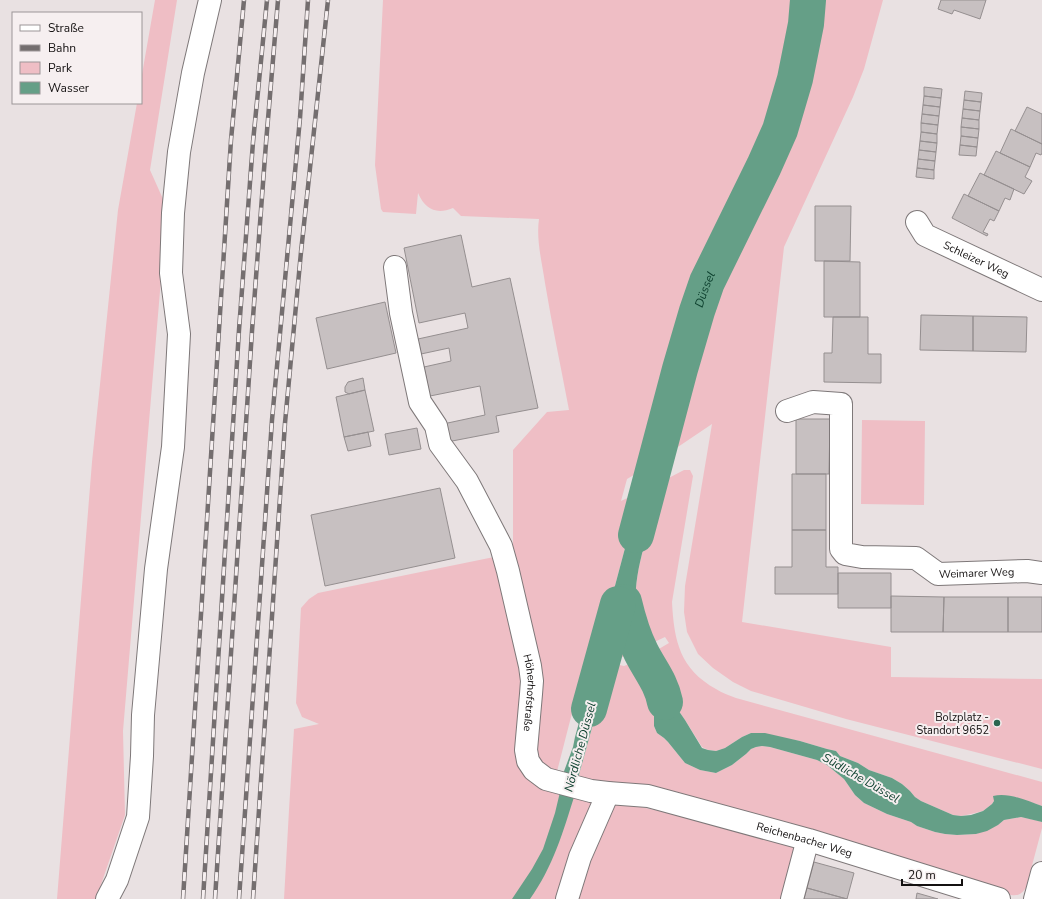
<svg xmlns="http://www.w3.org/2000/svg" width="1042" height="899" viewBox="0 0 1042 899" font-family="'Nunito Sans',sans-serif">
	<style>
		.green { fill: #efbec5 }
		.water { fill: #659f87 }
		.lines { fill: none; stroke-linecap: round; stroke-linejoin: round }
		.river { stroke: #659f87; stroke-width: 36 }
		.building { fill: #c7c0c1; stroke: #958f90 }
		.minor-casing { stroke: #7e7879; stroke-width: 24 }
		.minor { stroke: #fff; stroke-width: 22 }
		.rail-casing { stroke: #746e6f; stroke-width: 4.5 }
		.rail { stroke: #f6eff0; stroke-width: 3; stroke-dasharray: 9; stroke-linecap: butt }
		.poi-dot { fill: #2b6650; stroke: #f6eff0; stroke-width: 1.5 }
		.labels { text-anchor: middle; stroke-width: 4; stroke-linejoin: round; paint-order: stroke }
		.street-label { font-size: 11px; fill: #141111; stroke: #f6eff0 }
		.poi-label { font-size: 11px; fill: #141111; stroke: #f6eff0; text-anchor: end }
		.water-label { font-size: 12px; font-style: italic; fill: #0e412f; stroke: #f6eff0 }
	</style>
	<rect width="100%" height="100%" fill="#e9e1e2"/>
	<path class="green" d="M155 0H177L150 170 167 208 123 731 125 815 96 899H57L92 462 118 210 137 103H141V80Z
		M383 0H804L802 23 793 77 768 149 703 284 644 469 627 479 621 501 640 492 600 642 596 649 589 647 553 787 800 843 784 899H284L289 810 294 729 319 724 302 717 296 703 301 608 309 599 318 593 494 557 513 552V450L547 412 569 410C561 368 552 325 545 283 542 262 536 240 539 219L461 216 453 208C436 215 425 209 418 193L416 214 383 212 381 209 375 165Z
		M810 0H883L864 69 853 97 784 247 742 622 891 647V677L1042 679V769L846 719 751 691 733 682 713 668 698 654 687 632 684 612 685 586 712 424 666 455 710 299 776 147 793 94 810 20Z
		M862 420 925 421 924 505 861 504Z
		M684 470H690L693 476 672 602C674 641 680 669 716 689 722 693 729 695 736 698L1042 782V806L1011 796 994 801 992 804 983 811 971 814 961 816 953 815 921 801 915 797 910 791 902 784 892 778 869 770 858 763 840 756 836 751 827 749 800 741 751 733 742 737 725 748 716 751 708 750 702 747 685 720 674 704 670 697 665 679 659 668 652 653 669 643 665 637 648 645C643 635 639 624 637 612 633 589 639 565 645 542 650 522 656 502 661 482Z
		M622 615 632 653 623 657 612 654 618 639Z
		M637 661 650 698 651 707 654 713V726L657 733 664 738 668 742 685 763 700 770 716 773 732 765 746 754 751 749 756 747 762 746 770 747 817 760 827 765 844 779 855 795 864 803 887 814 911 822 917 826 935 832 945 834 957 835 976 834 998 825 1004 820 1021 817 1035 820 1042 822V828L1026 888C1021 894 1019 896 1011 895L578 778 610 663 624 666Z"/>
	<path class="water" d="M661 482C656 502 650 522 645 542 639 565 633 589 637 612 639 624 643 635 648 645L632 653 622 616 618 639 612 654 596 649 600 642 640 492Z
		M652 653 659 668 665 679 670 697 674 704 685 720 702 748 708 750 716 751 725 748 742 737 751 733H765L800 741 827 749 836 751 840 756 858 763 869 770 892 778 902 784 910 791 915 797 921 801 953 815 961 816 971 815 983 811 992 804 994 801 993 796C1009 792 1027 801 1042 806V822L1021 817 1004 820 998 825 987 831 976 834 957 835 945 834 935 832 917 826 911 822 887 814 864 803 855 795 844 779 827 765 817 760 770 747 762 746 756 747 751 749 746 754 732 765 716 773 700 770 685 763 668 742 664 738 657 733 654 726V713L651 707 650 698 637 661Z
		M594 659 610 663 578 778 563 774 573 747 575 737 586 697 589 678Z
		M560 792 575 794C563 832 553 867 530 899H512L532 869 543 849 555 813Z"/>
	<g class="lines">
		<g class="river">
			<path id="s1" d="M636 535 680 369 697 311 707 282 764 166 780 130 795 79 806 24 808 0"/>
			<path d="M624 602C628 619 633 636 641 652 650 670 661 682 665 702"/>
			<path d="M589 709 618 604"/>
		</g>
	</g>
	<path class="building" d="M941 0H986L980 19 954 10 952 14 938 9Z
		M924 87 942 89 941 98 924 96Z
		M965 91 982 93 981 102 964 100Z
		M924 96 941 98 940 107 923 105Z
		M964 100 981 102 980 111 963 109Z
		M923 105 940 107 939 116 922 114Z
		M1027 107 1042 114V144L1015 131Z
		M963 109 980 111 979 120 962 118Z
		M922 114 939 116 938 125 921 123Z
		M962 118 979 120V129L961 127Z
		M921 123 938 125 937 134 921 132Z
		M961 127 979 129 978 138 961 136Z
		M1011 129 1042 144V153L1041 155 1036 153 1030 167 1000 153Z
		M921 132 937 134V143L920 141Z
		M961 136 978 138 977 147 960 145Z
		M920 141 937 143 936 152 919 150Z
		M960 145 977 147 976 156 959 155Z
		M919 150 936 152 935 161 918 159Z
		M996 151 1030 167 1025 177 1032 181 1024 194 984 175Z
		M918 159 935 161 934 170 917 168Z
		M917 168 934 170V179L916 177Z
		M980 173 1014 189 1010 200 1005 198 999 211 968 196Z
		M964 194 999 211 994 221 990 219 983 232 988 234 987 236 952 218Z
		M815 206H851L850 261H815Z
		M461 235 472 287 510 278 538 408 496 416 499 432 447 442 443 424 485 415 480 386 430 396 424 367 451 361 449 348 421 354 418 339 468 328 465 313 419 323 404 248Z
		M824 261 860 262V317H824Z
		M385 302 396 353 327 369 316 318Z
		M921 315 973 316V351L920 350Z
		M973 316 1027 317 1026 352 973 351Z
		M833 317H868V354H881V383L824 382V353H832Z
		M363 378 365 390 349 394 345 392V387L348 382Z
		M365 390 374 431 344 437 336 397Z
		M796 419H830L829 474H796Z
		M417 428 421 449 389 455 385 434Z
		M368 432 371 446 348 451 344 437Z
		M792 474H826V530H792Z
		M440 488 455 558 325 586 311 515Z
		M792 530H826V567H838V594H775V567H792Z
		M838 573H891V608H838Z
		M891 596 944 597 943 632H891Z
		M944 597H1008V632H943Z
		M1008 597H1042V632H1008Z
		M814 862 854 873 847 899 807 888Z
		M807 888 847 899H804Z
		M917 893 938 899H916Z"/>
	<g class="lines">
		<g class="minor-casing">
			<g id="minor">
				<path id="s2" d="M917 222 925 235 1042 290"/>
				<path id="s3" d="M395 267 401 313 420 402 436 426 440 444 467 481 501 546 508 571 530 666 532 681 531 694 526 750 528 761 534 770 546 779 591 791 608 793 648 796 809 840 999 899"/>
				<path id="s4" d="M787 411 813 402 841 404V549L845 554 862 557 916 558 938 574 1027 571 1042 573"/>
				<path d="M107 899 117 880 138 817 142 756 143 715 156 569 173 447 179 334 171 273 173 213 179 152 193 73 210 0"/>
				<path d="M567 899 580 857 608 793"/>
				<path d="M792 899 805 850"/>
				<path d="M1035 899 1042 873"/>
			</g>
		</g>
		<use href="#minor" class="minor"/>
		<g class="rail-casing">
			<path id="rail" d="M183 899 231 140 244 0
				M203 899 239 330 253 142 267 0
				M215 899 252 331 266 143 278 0
				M239 899 272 420 300 118 308 0
				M253 899 285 423 301 252 328 0"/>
		</g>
		<use href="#rail" class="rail"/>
	</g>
	<circle class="poi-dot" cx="997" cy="723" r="4"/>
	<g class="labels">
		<g class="street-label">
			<text dy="4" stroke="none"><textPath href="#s2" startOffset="72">Schleizer Weg</textPath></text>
			<text dy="4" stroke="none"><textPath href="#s4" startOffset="344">Weimarer Weg</textPath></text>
			<text dy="4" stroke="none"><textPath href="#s3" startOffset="454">Höherhofstraße</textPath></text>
			<text dy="4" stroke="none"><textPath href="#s3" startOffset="815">Reichenbacher Weg</textPath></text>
		</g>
		<g class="poi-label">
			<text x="989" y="721">Bolzplatz -<tspan x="989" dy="13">Standort 9652</tspan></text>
		</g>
		<g class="water-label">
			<text dy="4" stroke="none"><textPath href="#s1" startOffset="255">Düssel</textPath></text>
			<text transform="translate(580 747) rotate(-75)" y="4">Nördliche Düssel</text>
			<text transform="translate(861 778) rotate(30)" y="4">Südliche Düssel</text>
		</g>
	</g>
	<rect x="12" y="12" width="130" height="92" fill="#f6eff0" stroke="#9c9697"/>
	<rect x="20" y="25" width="20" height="6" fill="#ffffff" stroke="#9c9697"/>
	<text x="48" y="32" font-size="12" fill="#141111">Straße</text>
	<rect x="20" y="45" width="20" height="6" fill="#746e6f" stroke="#9c9697"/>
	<text x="48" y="52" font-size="12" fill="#141111">Bahn</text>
	<rect x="20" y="62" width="20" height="12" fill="#efbec5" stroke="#9c9697"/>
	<text x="48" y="72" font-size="12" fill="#141111">Park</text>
	<rect x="20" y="82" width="20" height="12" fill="#659f87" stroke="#9c9697"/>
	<text x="48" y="92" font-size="12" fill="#141111">Wasser</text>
	<path d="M902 879v6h60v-6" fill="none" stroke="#141111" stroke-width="2"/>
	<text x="908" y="879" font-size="12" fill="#141111" stroke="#f6eff0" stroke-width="3" paint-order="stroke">20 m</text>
</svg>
